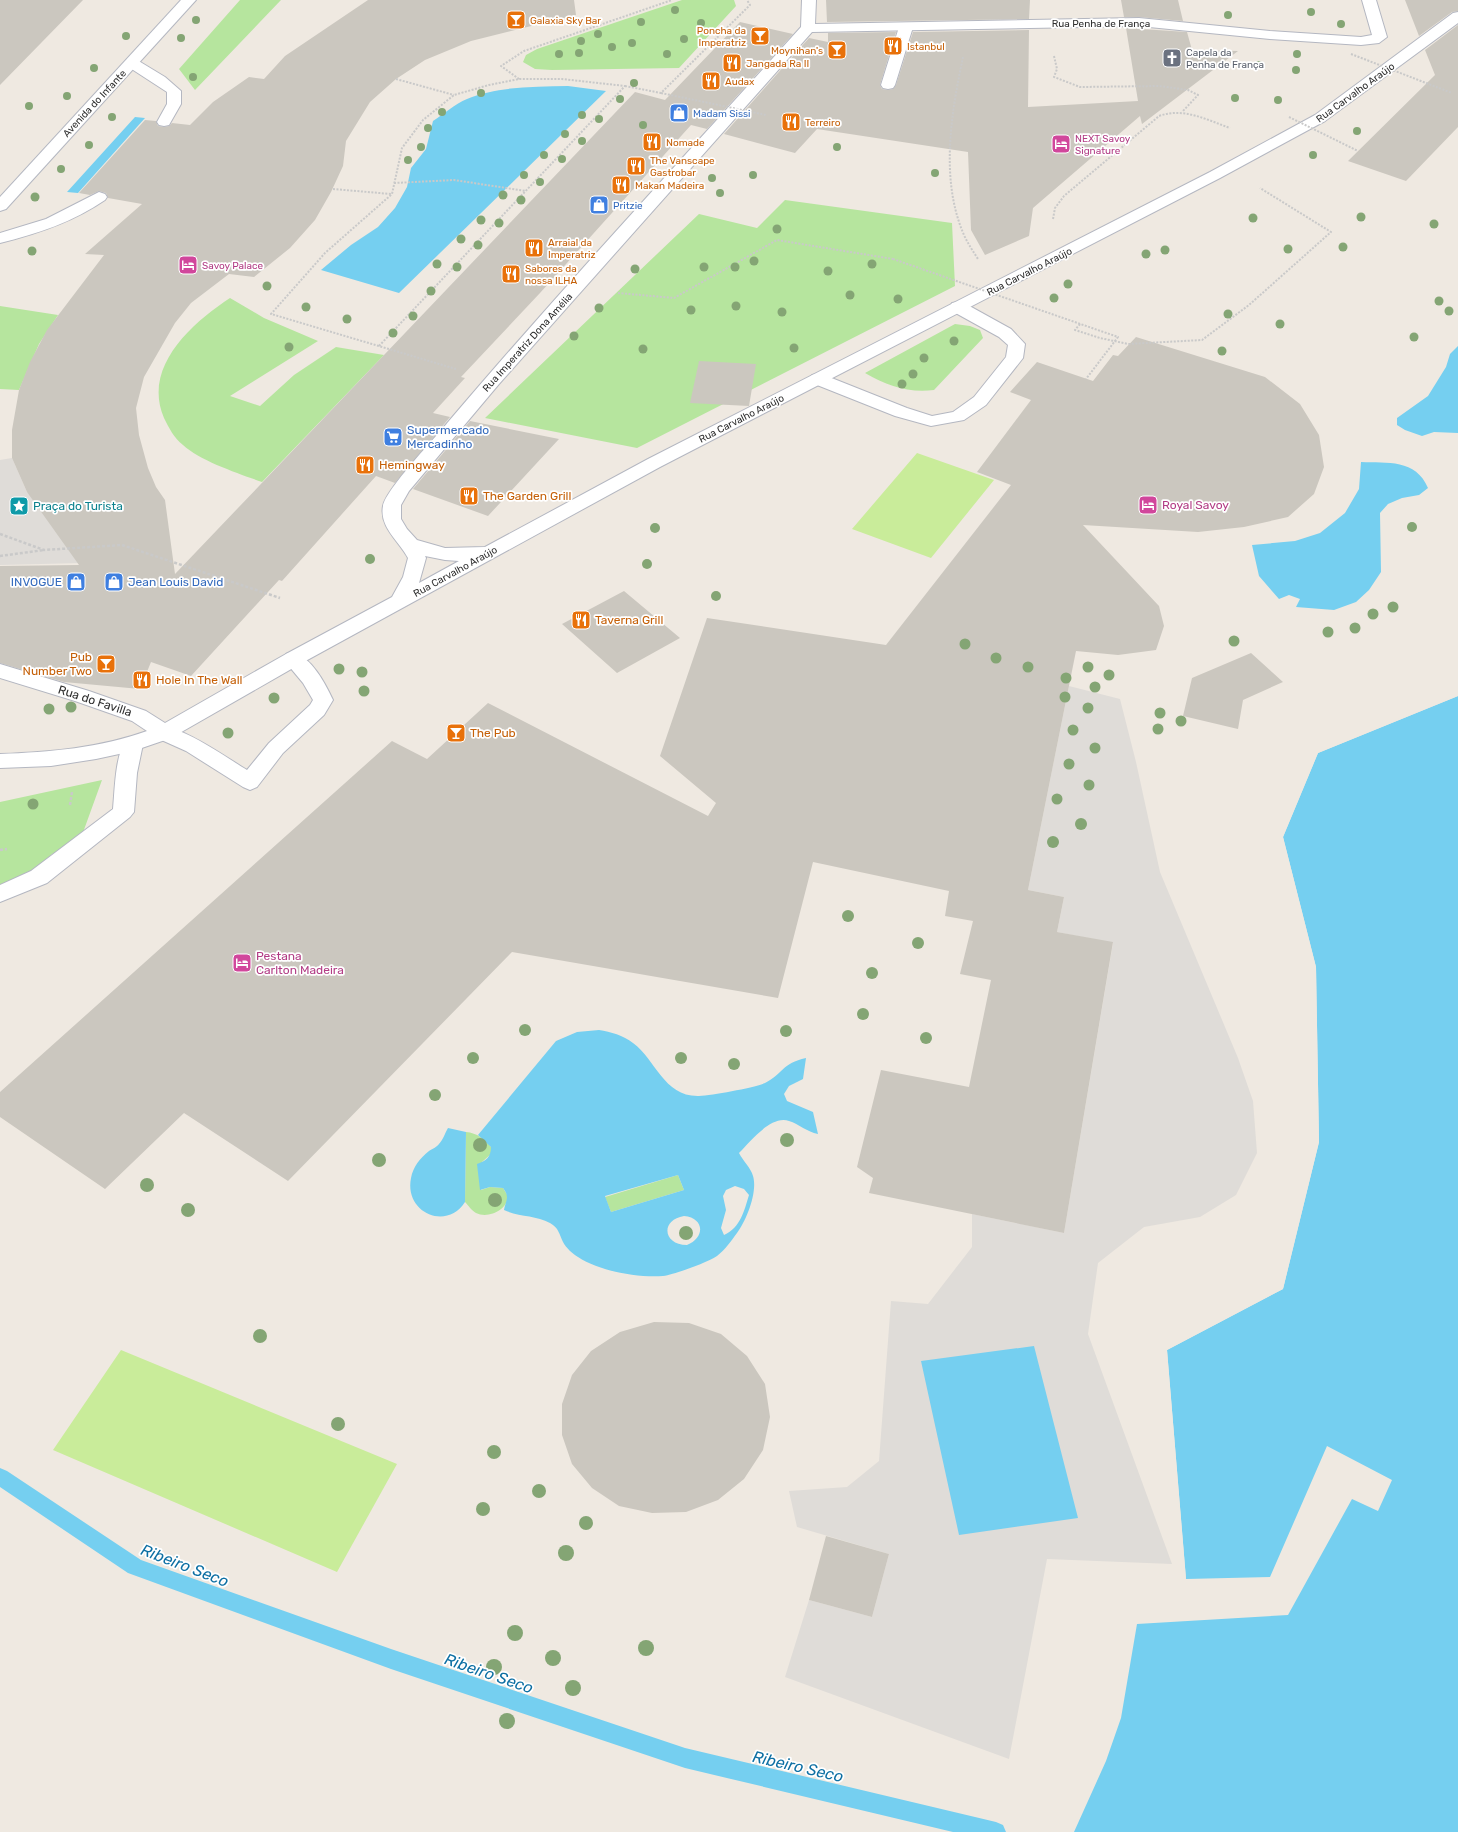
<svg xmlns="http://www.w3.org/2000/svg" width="1458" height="1832" viewBox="0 0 1458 1832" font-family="Rubik,sans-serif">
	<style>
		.green { fill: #b6e59e }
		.pitch { fill: #c9ec9a }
		.plaza { fill: #dfdcd8 }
		.water { fill: #75cff0; fill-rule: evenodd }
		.pier { fill: #efe9e1 }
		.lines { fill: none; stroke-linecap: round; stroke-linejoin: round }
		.stream { fill: #75cff0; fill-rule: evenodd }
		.building { fill: #cbc7bf }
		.lane-casing { stroke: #b4b7c1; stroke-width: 2 }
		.street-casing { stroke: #b4b7c1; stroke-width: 2 }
		.secondary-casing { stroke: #b4b7c1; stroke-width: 2 }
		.path-far1 { stroke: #c9c9c9; stroke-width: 2; stroke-dasharray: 2 1.5; stroke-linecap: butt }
		.path { stroke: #c9c9c9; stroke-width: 2.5; stroke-dasharray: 3 2; stroke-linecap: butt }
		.lane { fill: #fff; fill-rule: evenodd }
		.street { fill: #fff; fill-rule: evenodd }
		.secondary { fill: #fff; fill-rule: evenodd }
		.path-bridge { stroke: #c9c9c9; stroke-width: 2; stroke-dasharray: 2 1.5; stroke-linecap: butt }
		.tree { fill: #84a574 }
		.labels { text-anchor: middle; stroke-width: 3.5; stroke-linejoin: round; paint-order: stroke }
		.far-food-label { font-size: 10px; fill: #c56008; stroke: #fff; text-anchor: start }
		.far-street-label { font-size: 10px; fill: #2e2e2e; stroke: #fff }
		.far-worship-label { font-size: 10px; fill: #5b616d; stroke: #fff; text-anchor: start }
		.far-shop-label { font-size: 10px; fill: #366cbe; stroke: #fff; text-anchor: start }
		.far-hotel-label { font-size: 10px; fill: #b23c85; stroke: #fff; text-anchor: start }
		.shop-label { font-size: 12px; fill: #366cbe; stroke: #fff; text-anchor: start }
		.food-label { font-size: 12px; fill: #c56008; stroke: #fff; text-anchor: start }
		.hotel-label { font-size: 12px; fill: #b23c85; stroke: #fff; text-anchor: start }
		.culture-label { font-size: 12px; fill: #0d838f; stroke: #fff; text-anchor: start }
		.street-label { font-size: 12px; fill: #2e2e2e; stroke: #fff }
		.near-water-label { font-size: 16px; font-style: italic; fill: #0d6fa3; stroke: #fff }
	</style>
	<rect width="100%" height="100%" fill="#efe9e1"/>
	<path class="green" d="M240 0H281L195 90 179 69Z
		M682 0H734L736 6 679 68 552 70 535 69 523 62 526 55 537 49Z
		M785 200 952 223 955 286 637 448 485 418 699 214 757 228Z
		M230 298 264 318 318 341 230 396 260 406 294 375 336 347 384 355 262 482C240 474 200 461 183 445 174 438 169 428 164 418 142 367 192 323 230 298Z
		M0 306 58 315 39 344 19 390 0 389Z
		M955 324 970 326 980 330 983 338 934 390C908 393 888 386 865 373Z
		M102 780 77 849 52 854 37 869 0 885V802Z
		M466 1132C477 1133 485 1139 491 1147V1154L482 1162 481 1190 490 1187 503 1188 508 1196C508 1210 488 1219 476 1213 472 1211 468 1205 465 1202Z
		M678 1175 684 1190 611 1212 605 1197Z"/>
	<path class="pitch" d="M917 453 994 480 931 558 852 529Z
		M121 1350 397 1464 337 1572 53 1450Z"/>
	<path class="plaza" d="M12 458 27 492 164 561 0 565V460Z
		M1069 686 1120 699 1136 762 1160 872 1238 1058 1253 1101 1257 1153 1236 1195 1200 1217 1144 1227 1098 1263 1088 1334 1172 1564 1047 1559 1009 1759 785 1677 809 1600 872 1617 889 1554 797 1527 789 1491 847 1487 879 1461 891 1301 928 1304 972 1247V1214L1064 1233 1113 943 1057 932 1064 897 1028 890Z"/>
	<path class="water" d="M568 86 606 91 399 293 321 270 351 245 378 227 395 208 407 187 411 168 426 149 433 121C444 114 455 104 467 99 498 86 534 87 568 86Z
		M135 117 145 118 78 193 67 192Z
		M1458 346V433L1434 432 1422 436 1405 430 1397 425V418L1428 396 1446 367 1450 354Z
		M1361 462C1387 463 1416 459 1428 488L1419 495 1402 498 1388 504 1380 513 1381 572 1369 590 1356 602 1334 610 1296 607 1300 599 1289 595 1279 599 1259 576 1252 545 1295 541 1320 533 1345 513 1359 489Z
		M1458 696V1832H1074L1106 1761 1121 1718 1137 1624 1288 1615 1352 1499 1378 1511 1392 1480 1327 1446 1270 1577 1186 1579 1167 1350 1283 1289 1319 1142 1316 967 1283 837 1318 753Z
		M599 1030C611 1032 623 1035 633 1043 656 1060 664 1097 699 1096 713 1095 753 1088 765 1083 783 1074 782 1063 806 1058L803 1079 789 1086 784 1094 787 1101 813 1112 818 1134C807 1132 799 1124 789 1121 771 1115 751 1141 739 1153 743 1161 751 1168 753 1176 758 1192 746 1221 737 1233 731 1241 725 1250 717 1256 706 1263 676 1274 663 1276 638 1278 599 1271 578 1257 573 1254 566 1248 563 1242 559 1234 559 1228 550 1223 536 1215 519 1217 504 1210 506 1200 510 1197 503 1188L490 1187 480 1190 477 1164C486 1161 491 1157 491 1147L478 1135 556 1041 577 1032ZM678 1175 684 1190 611 1212 605 1196ZM735 1186 744 1189 749 1195C744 1211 741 1227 724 1235L721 1228 726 1210 723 1196 726 1190ZM684 1216C705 1218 705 1238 687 1245 663 1245 660 1220 684 1216Z
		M448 1128 466 1132 465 1202C447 1231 404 1213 411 1178 413 1167 420 1158 429 1151 432 1149 437 1147 439 1144 443 1140 445 1133 448 1128Z
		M1034 1346 1078 1518 959 1535 921 1361Z"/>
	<path class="pier" d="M1458 694V696L1318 753 1283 837 1316 967 1319 1142 1283 1289 1167 1350 1186 1579 1184 1576 1165 1349 1281 1288 1317 1142 1314 968 1281 836 1316 752Z"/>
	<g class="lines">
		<path class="stream" d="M0 1468 7 1471 141 1560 391 1649 685 1748 996 1822 1003 1825 1006 1832H953L685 1768 391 1669 128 1573 0 1487Z"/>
	</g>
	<path class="building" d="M0 0H83L0 85Z
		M368 0H574L576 15 471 41 425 60 396 79 370 102 346 141 343 166 331 192 315 220 290 248 254 277 229 274 191 303 175 323 144 377 136 408 139 435 148 468 156 487 165 500 175 574 635 92 665 100 740 22 793 34 707 129 691 125 540 293 461 377 465 378 433 413 450 417 395 483 376 476 282 581 279 580 191 676 151 662 140 689 64 682 0 663V566L79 565 27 492 12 458V430L19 390 30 362 47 330 104 255 85 254 142 204 108 198 106 193 99 191 90 195 79 193 145 120 156 121 158 126 164 127 169 126 172 123 190 125 213 102 249 77 264 79 285 56Z
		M826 0H1030L1029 19 827 22Z
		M1121 0H1178L1183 21 1139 17H1124Z
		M1405 0H1458V11L1452 12 1419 36Z
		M1458 25V127L1406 181 1348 161 1435 75 1425 50Z
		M1126 28 1187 32 1192 50 1238 51 1142 124 1140 116 1033 208 1029 236 985 255 971 230 968 152 817 129 795 153 724 134 809 38 828 42V33L896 32 880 85 882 89 888 90 893 89 896 85 913 32 1029 30 1028 107 1138 101Z
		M1136 337 1265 377 1300 404 1319 435 1324 467 1314 494 1288 517 1244 527 1198 532 1083 525 1159 606 1164 626 1156 650 1118 655 1076 651 1028 890 1064 897 1057 932 1113 942 1064 1233 869 1193 873 1178 857 1167 881 1070 969 1087 991 980 960 974 973 921 945 916 949 891 813 862 778 998 512 952 288 1181 184 1113 105 1189 0 1117V1092L392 741 427 759 488 703 708 816 716 803 660 756 707 618 886 645 1011 485 977 472 1031 400 1010 392 1037 362 1093 381 1113 355 1118 356Z
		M699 361 756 364 749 406 690 403Z
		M470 421 559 439 488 516 413 489Z
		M624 591 680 638 617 673 562 624Z
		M1251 653 1283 682 1243 700 1238 729 1183 716 1192 678Z
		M654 1322 689 1323 721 1334 747 1356 765 1384 770 1417 763 1450 744 1479 718 1500 686 1512 652 1513 619 1506 592 1488 572 1464 562 1435V1404L572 1375 591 1351 620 1332Z
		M826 1536 889 1554 872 1617 809 1600Z"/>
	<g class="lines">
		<g class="lane-casing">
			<path id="lane" d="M906 23 911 24 913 27 895 85 893 88 888 89 883 88 881 85 899 27 901 24Z
				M132 59 137 60 165 77 181 91V104L169 125 164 126 159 125 157 122 167 104V92L127 66 125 63 127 60Z
				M99 192 105 194 107 197 105 200C73 222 37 234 0 243V233L46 219Z
				M958 302 964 303 1011 329 1025 344 1023 358 986 405 964 420 931 426 895 416 812 383 809 379 812 375 818 374 824 375 907 408 932 416 953 412 974 397 1006 357 1008 345 999 337 952 311 950 307 952 303Z
				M293 652C312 658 325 683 333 700L324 715 283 753 257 787 250 790 243 787 186 751 157 738 154 733 157 728C178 722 228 759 247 770L269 743 310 705 313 700 303 683 283 659 286 654Z
				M133 737 140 739 143 744 137 773 134 812 130 817 47 883 0 902V885L31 871 113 809C115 788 115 757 126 739Z"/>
		</g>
		<g class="street-casing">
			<path id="street" d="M802 0H816L815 24 1139 18 1270 31 1361 37 1372 35 1362 0H1376L1387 37 1379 43 1361 45 1270 39 1139 26 812 32 499 384 409 491 401 505V519L407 529 417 540 445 548 485 547 648 459 1210 172 1315 115 1453 13 1458 12V23L1325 121 1220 178 660 467 300 664 171 738 133 751 96 759 51 766 0 768V754C50 752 100 748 147 731L132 721 75 701 0 678V664L89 691 146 711 165 723 286 654 392 597 403 577 408 558C399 541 379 527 383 506 386 489 436 437 449 421 563 287 683 158 801 27ZM425 556 445 560 459 561 419 583 426 558Z"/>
		</g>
		<g class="secondary-casing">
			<path id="secondary" d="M181 0H196L6 209 0 211V197Z"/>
		</g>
		<path class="path-far1" d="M1054 56 1057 69 1054 77 1080 87 1159 86 1188 90 1198 95 1182 112
			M963 57C951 114 940 180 964 235 968 244 973 251 978 259
			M396 79 454 95
			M519 79 501 66 524 51 672 0
			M625 86 661 93 750 5 747 0
			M394 183 454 180 526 191
			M333 189 391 194
			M1053 219 1055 208 1064 196 1159 116C1184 107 1207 120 1230 128
			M618 293 674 298 777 240 893 259
			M1080 324 1075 330 1100 338 1128 344 1202 340 1249 305 1331 232 1260 188
			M379 346 625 86 562 79H519L489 85 454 95 423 120 402 148 392 194 325 253 271 314 456 369"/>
		<path class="path" d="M0 534 44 550 122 545 280 598
			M0 556 44 550
			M70 805 72 792
			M0 850 7 849"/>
		<use href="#lane" class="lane"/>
		<use href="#street" class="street"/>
		<use href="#secondary" class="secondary"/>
		<path class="path-bridge" d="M1351 54 1452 93
			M661 93 766 115
			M1289 117 1358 151
			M893 259 1118 337 1086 379"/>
	</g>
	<g class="tree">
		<circle cx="675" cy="10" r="4"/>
		<circle cx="1311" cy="12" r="4"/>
		<circle cx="1228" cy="15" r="4"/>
		<circle cx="196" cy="20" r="4"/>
		<circle cx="641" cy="22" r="4"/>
		<circle cx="701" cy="23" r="4"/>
		<circle cx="1341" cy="24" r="4"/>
		<circle cx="598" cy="34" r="4"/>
		<circle cx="126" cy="36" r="4"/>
		<circle cx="181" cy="38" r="4"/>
		<circle cx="684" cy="39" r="4"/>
		<circle cx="581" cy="41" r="4"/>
		<circle cx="632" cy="43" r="4"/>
		<circle cx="612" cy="47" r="4"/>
		<circle cx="579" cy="53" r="4"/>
		<circle cx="559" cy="54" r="4"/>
		<circle cx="667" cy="54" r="4"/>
		<circle cx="1297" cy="54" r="4"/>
		<circle cx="1259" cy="65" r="4"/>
		<circle cx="94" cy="68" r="4"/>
		<circle cx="1296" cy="70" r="4"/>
		<circle cx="193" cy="77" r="4"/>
		<circle cx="634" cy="83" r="4"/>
		<circle cx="481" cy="93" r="4"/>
		<circle cx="67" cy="96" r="4"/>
		<circle cx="1235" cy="98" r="4"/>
		<circle cx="620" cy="99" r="4"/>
		<circle cx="1278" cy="100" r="4"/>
		<circle cx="29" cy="106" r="4"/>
		<circle cx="442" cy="112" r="4"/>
		<circle cx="582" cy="115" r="4"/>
		<circle cx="112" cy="117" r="4"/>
		<circle cx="599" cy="119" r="4"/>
		<circle cx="643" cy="125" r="4"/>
		<circle cx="428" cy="128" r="4"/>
		<circle cx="1357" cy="131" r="4"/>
		<circle cx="565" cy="134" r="4"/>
		<circle cx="582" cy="141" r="4"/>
		<circle cx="89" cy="145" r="4"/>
		<circle cx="421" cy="147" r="4"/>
		<circle cx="837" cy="147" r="4"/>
		<circle cx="544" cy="155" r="4"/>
		<circle cx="1313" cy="155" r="4"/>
		<circle cx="562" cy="159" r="4"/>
		<circle cx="408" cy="160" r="4"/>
		<circle cx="61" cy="169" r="4"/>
		<circle cx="935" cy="173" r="4"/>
		<circle cx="524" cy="175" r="4"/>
		<circle cx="753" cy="175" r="4"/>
		<circle cx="712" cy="178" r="4"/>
		<circle cx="540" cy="182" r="4"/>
		<circle cx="720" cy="193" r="4"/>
		<circle cx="503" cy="195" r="4.5"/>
		<circle cx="35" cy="197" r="4.5"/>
		<circle cx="521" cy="200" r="4.5"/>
		<circle cx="1361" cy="217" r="4.5"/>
		<circle cx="1253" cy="218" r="4.5"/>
		<circle cx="481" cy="220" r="4.5"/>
		<circle cx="499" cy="223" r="4.5"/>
		<circle cx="1434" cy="224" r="4.5"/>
		<circle cx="777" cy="229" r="4.5"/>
		<circle cx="461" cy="239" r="4.5"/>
		<circle cx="478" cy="245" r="4.5"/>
		<circle cx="1343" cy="247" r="4.5"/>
		<circle cx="1288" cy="249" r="4.5"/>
		<circle cx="1165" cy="250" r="4.5"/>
		<circle cx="32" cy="251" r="4.5"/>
		<circle cx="1146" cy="254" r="4.5"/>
		<circle cx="754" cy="261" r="4.5"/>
		<circle cx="437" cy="264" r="4.5"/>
		<circle cx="872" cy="264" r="4.5"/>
		<circle cx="457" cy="267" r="4.5"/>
		<circle cx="704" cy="267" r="4.5"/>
		<circle cx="735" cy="267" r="4.5"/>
		<circle cx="635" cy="269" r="4.5"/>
		<circle cx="828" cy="271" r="4.5"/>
		<circle cx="1068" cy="284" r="4.5"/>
		<circle cx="267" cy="286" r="4.5"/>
		<circle cx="431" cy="291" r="4.5"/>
		<circle cx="850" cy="295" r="4.5"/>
		<circle cx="1054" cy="298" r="4.5"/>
		<circle cx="898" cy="299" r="4.5"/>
		<circle cx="1439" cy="301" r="4.5"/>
		<circle cx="736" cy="306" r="4.5"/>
		<circle cx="306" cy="307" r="4.5"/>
		<circle cx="599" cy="308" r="4.5"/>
		<circle cx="691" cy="310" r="4.5"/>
		<circle cx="1449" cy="311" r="4.5"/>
		<circle cx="782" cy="312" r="4.5"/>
		<circle cx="1228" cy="314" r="4.5"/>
		<circle cx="413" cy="316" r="4.5"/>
		<circle cx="347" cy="319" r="4.5"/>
		<circle cx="1280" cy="324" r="4.5"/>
		<circle cx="393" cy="333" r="4.5"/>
		<circle cx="574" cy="336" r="4.5"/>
		<circle cx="1414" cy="337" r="4.5"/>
		<circle cx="954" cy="341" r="4.5"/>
		<circle cx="289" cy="347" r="4.5"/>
		<circle cx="794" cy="348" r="4.5"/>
		<circle cx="643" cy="349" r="4.5"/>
		<circle cx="1222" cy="351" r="4.5"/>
		<circle cx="924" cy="358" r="4.5"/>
		<circle cx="913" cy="374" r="4.5"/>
		<circle cx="902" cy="384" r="4.5"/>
		<circle cx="1412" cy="527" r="5"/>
		<circle cx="655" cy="528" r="5"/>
		<circle cx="370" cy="559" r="5"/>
		<circle cx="647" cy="564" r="5"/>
		<circle cx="716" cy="596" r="5"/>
		<circle cx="1393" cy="607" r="5.5"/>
		<circle cx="1373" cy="614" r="5.5"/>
		<circle cx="1355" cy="628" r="5.5"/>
		<circle cx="1328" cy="632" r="5.5"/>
		<circle cx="1234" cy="641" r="5.5"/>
		<circle cx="965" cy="644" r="5.5"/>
		<circle cx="996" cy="658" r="5.5"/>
		<circle cx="1028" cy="667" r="5.5"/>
		<circle cx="1088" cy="667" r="5.5"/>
		<circle cx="339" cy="669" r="5.5"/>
		<circle cx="362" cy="672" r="5.5"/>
		<circle cx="1109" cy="675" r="5.5"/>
		<circle cx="1066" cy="678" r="5.5"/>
		<circle cx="1095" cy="687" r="5.5"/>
		<circle cx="364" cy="691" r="5.5"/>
		<circle cx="1065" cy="697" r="5.5"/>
		<circle cx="274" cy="698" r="5.5"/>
		<circle cx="71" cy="707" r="5.5"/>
		<circle cx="1088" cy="708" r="5.5"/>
		<circle cx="49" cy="709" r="5.5"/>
		<circle cx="1160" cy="713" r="5.5"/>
		<circle cx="1181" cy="721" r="5.5"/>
		<circle cx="1158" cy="729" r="5.5"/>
		<circle cx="1073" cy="730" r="5.5"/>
		<circle cx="228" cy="733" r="5.5"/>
		<circle cx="1095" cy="748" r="5.5"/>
		<circle cx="1069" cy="764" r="5.5"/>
		<circle cx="1089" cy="785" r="5.5"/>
		<circle cx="1057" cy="799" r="5.5"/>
		<circle cx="33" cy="804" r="5.5"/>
		<circle cx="1081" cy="824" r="6"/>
		<circle cx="1053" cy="842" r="6"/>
		<circle cx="848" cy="916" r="6"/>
		<circle cx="918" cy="943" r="6"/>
		<circle cx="872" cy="973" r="6"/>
		<circle cx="863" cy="1014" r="6"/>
		<circle cx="525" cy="1030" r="6"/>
		<circle cx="786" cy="1031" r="6"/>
		<circle cx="926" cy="1038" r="6"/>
		<circle cx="473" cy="1058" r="6"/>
		<circle cx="681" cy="1058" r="6"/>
		<circle cx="734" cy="1064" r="6"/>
		<circle cx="435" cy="1095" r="6"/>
		<circle cx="787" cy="1140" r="7"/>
		<circle cx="480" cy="1145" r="7"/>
		<circle cx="379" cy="1160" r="7"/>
		<circle cx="147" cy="1185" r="7"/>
		<circle cx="495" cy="1200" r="7"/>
		<circle cx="188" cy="1210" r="7"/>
		<circle cx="686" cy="1233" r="7"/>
		<circle cx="260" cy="1336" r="7"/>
		<circle cx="338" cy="1424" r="7"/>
		<circle cx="494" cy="1452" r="7"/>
		<circle cx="539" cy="1491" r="7"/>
		<circle cx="483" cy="1509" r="7"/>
		<circle cx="586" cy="1523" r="7"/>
		<circle cx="566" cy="1553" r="8"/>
		<circle cx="515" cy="1633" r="8"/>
		<circle cx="646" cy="1648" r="8"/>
		<circle cx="553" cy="1658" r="8"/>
		<circle cx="494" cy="1667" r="8"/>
		<circle cx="573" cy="1688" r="8"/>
		<circle cx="507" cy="1721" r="8"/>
	</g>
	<defs>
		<g id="bar-square" transform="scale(1)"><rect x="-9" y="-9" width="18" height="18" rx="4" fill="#e8710a" stroke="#fff"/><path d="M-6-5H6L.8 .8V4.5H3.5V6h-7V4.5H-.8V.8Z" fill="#fff"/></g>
		<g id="restaurant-square" transform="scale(1)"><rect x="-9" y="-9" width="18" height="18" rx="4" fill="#e8710a" stroke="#fff"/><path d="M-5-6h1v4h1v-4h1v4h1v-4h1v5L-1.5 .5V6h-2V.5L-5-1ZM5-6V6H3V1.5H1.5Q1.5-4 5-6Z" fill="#fff"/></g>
		<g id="church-square" transform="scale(1)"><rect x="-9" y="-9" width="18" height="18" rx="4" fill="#6b7280" stroke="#fff"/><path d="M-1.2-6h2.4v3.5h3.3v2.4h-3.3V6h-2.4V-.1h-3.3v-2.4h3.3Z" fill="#fff"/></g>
		<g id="shop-square" transform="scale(1)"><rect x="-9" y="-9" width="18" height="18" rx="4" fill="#3f7fe0" stroke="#fff"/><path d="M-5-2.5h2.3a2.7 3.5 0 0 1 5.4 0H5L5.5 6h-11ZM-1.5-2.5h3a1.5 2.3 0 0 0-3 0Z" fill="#fff"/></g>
		<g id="hotel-square" transform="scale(1)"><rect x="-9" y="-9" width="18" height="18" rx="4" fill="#d1479c" stroke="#fff"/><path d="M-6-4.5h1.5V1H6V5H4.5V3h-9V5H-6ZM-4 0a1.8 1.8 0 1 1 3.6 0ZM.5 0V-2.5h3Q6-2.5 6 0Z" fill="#fff"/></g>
		<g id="supermarket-square" transform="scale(1)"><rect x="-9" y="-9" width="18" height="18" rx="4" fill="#3f7fe0" stroke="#fff"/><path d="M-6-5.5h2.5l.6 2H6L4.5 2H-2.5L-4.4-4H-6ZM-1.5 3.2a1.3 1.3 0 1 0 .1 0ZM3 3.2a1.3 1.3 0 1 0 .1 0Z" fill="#fff"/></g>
		<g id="sight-square" transform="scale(1)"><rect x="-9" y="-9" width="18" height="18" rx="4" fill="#0f9aa8" stroke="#fff"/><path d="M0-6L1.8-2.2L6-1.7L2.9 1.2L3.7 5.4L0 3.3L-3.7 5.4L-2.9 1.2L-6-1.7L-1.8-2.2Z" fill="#fff"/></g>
	</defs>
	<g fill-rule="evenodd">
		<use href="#bar-square" x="516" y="20"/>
		<use href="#bar-square" x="760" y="36"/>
		<use href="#restaurant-square" x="893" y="46"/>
		<use href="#bar-square" x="837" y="50"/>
		<use href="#church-square" x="1172" y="58"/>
		<use href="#restaurant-square" x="732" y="63"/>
		<use href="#restaurant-square" x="711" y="81"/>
		<use href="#shop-square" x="679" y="113"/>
		<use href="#restaurant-square" x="791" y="122"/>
		<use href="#restaurant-square" x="652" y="142"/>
		<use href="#hotel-square" x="1061" y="144"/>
		<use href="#restaurant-square" x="636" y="166"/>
		<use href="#restaurant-square" x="621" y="185"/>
		<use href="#shop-square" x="599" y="205"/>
		<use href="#restaurant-square" x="534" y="248"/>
		<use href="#hotel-square" x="188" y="265"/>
		<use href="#restaurant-square" x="511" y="274"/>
		<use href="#supermarket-square" x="393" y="437"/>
		<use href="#restaurant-square" x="365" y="465"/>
		<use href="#restaurant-square" x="469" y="496"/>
		<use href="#hotel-square" x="1148" y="505"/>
		<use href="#sight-square" x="19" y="506"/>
		<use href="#shop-square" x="76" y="582"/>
		<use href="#shop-square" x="114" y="582"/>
		<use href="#restaurant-square" x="581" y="620"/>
		<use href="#bar-square" x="106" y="664"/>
		<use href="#restaurant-square" x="142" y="680"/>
		<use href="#bar-square" x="456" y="733"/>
		<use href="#hotel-square" x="242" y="963"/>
	</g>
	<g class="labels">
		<g class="far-food-label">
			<text x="530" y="24">Galaxia Sky Bar</text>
			<text x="746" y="34" text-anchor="end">Poncha da<tspan x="746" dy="12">Imperatriz</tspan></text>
			<text x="907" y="50">Istanbul</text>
			<text x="823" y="54" text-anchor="end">Moynihan's</text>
			<text x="746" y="67">Jangada Ra II</text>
			<text x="725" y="85">Audax</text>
			<text x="805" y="126">Terreiro</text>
			<text x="666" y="146">Nomade</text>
			<text x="650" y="164">The Vanscape<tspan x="650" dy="12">Gastrobar</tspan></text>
			<text x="635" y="189">Makan Madeira</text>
			<text x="548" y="246">Arraial da<tspan x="548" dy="12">Imperatriz</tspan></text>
			<text x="525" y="272">Sabores da<tspan x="525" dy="12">nossa ILHA</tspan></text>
		</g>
		<g class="far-street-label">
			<text x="1101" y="27">Rua Penha de França</text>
			<text transform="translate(1355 92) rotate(-36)" y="4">Rua Carvalho Araújo</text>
			<text transform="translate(94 103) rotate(-47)" y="4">Avenida do Infante</text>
			<text transform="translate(1029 271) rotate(-27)" y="4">Rua Carvalho Araújo</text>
			<text transform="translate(527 342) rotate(-48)" y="4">Rua Imperatriz Dona Amélia</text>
			<text transform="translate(741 418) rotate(-27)" y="4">Rua Carvalho Araújo</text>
			<text transform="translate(455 571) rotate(-29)" y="4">Rua Carvalho Araújo</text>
		</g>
		<g class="far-worship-label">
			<text x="1186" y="56">Capela da<tspan x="1186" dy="12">Penha de França</tspan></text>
		</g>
		<g class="far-shop-label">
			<text x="693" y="117">Madam Sissi</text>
			<text x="613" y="209">Pritzie</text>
		</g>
		<g class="far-hotel-label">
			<text x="1075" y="142">NEXT Savoy<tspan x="1075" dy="12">Signature</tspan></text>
			<text x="202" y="269">Savoy Palace</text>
		</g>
		<g class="shop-label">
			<text x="407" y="434">Supermercado<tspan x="407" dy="14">Mercadinho</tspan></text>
			<text x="62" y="586" text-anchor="end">INVOGUE</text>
			<text x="128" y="586">Jean Louis David</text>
		</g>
		<g class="food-label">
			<text x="379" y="469">Hemingway</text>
			<text x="483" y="500">The Garden Grill</text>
			<text x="595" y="624">Taverna Grill</text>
			<text x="92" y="661" text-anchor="end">Pub<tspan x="92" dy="14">Number Two</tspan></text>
			<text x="156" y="684">Hole In The Wall</text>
			<text x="470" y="737">The Pub</text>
		</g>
		<g class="hotel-label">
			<text x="1162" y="509">Royal Savoy</text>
			<text x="256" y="960">Pestana<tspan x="256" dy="14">Carlton Madeira</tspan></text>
		</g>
		<g class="culture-label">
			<text x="33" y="510">Praça do Turista</text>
		</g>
		<g class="street-label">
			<text transform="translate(95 701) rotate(18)" y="4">Rua do Favilla</text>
		</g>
		<g class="near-water-label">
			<text transform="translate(185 1565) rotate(21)" y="6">Ribeiro Seco</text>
			<text transform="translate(489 1673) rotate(19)" y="6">Ribeiro Seco</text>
			<text transform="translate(798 1766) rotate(13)" y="6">Ribeiro Seco</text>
		</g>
	</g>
</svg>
